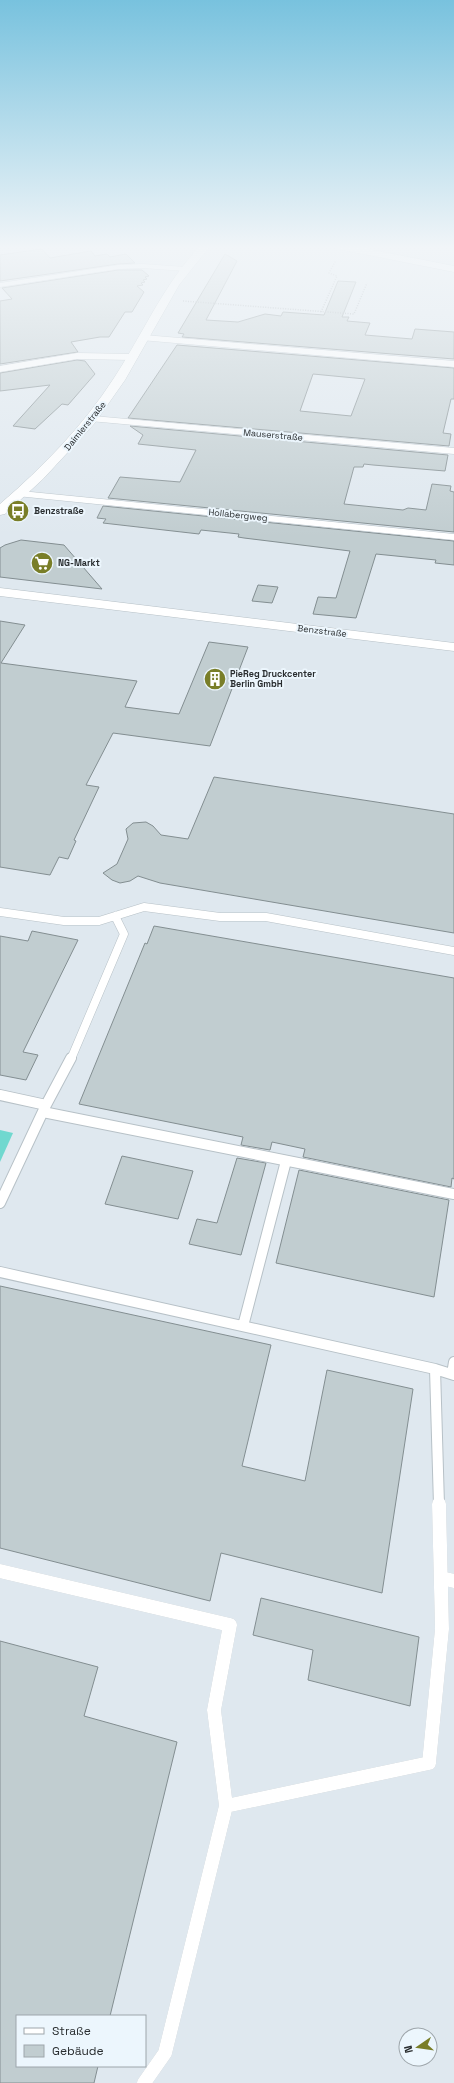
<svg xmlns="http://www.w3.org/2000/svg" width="454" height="2083" viewBox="0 0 454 2083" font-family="'Space Grotesk',sans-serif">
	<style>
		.water { fill: #70d8cf }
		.building { fill: #c1cdd0; stroke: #838e91; fill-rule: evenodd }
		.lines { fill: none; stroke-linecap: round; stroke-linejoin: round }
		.lane-far3-casing { stroke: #b7c1c7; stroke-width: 5 }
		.lane-far2-casing { stroke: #b7c1c7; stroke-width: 9 }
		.lane-far1-casing { stroke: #b7c1c7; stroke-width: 12 }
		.lane-casing { stroke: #b7c1c7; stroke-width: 14 }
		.street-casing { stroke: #b7c1c7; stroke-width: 1 }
		.secondary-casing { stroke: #b7c1c7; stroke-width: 1 }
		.path { stroke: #a3aab0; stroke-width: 1.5; stroke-dasharray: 1 1.5; stroke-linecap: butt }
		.lane-far3 { stroke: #fff; stroke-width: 4.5 }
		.lane-far2 { stroke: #fff; stroke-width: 8 }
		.lane-far1 { stroke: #fff; stroke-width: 10 }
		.lane { stroke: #fff; stroke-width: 14 }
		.street { fill: #fff; fill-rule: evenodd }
		.secondary { fill: #fff; fill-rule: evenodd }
		.labels { text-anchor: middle; stroke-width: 4; stroke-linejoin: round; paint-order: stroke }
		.far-street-label { font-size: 9px; fill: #292d2f; stroke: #ecf6fd }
		.far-poi-label { font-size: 9px; font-weight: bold; fill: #292d2f; stroke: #ecf6fd; text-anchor: start }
	</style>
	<rect width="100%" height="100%" fill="#dfe8ef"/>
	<path class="water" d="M0 1130 13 1133 0 1162Z"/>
	<path class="building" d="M42 249 50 258 91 251 95 256 107 254 110 257 126 254 135 263 118 264 0 281V255Z
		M225 254 237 261 206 320 238 322 265 314 281 316 283 312 324 315 338 281 356 282 342 317H349L347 321 370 323 365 335 412 339 415 329 454 332V359L182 337 184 334 178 333Z
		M118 270H142L149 276 145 277 147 279 143 280 145 282 141 283 143 285 137 286 144 292 132 312H125L109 337H100L71 342 78 352 0 364V301L12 299 2 288Z
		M177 345 454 368V399H451L443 433 451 434 449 446 128 418ZM313 374 365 379 351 416 300 411Z
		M77 360 85 361 95 374 68 405 62 404 35 429 13 426 50 385 0 391V373Z
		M130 426 448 455 445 471 373 465 364 464 363 467H354L344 504 403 510 408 508 426 510 432 484 451 486 450 491 454 492V532L108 498 120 477 180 482 196 450 138 444 143 435Z
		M103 506 454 541V565L435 563 436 560 376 554 356 618 313 614 318 597 336 598 350 551 244 538 238 537 239 534 201 530 199 534 103 523 106 519 97 518Z
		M21 540 64 545 102 589 0 577V548L5 545Z
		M258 585 278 587 272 603 252 601Z
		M0 621 25 625 1 663 137 681 125 707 179 714 209 642 248 647 210 746 113 733 86 785 99 787 74 840 76 841 68 859 59 857 50 875 0 867Z
		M214 777 454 814V933L160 883 138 876 130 881 120 883 112 880 103 873 117 864 128 839 126 829 133 823 146 822 153 826 161 835 188 839Z
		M154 926 454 978V1179L452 1178 451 1187 303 1157 305 1149 272 1142 270 1150 241 1145 243 1137 79 1104 145 943 147 944Z
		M32 931 78 940 23 1052 38 1055 26 1080 0 1075V936L28 941Z
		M122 1156 193 1171 178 1219 105 1204Z
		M237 1158 266 1163 241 1255 189 1244 197 1219 217 1223Z
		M299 1170 449 1200 434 1297 276 1263Z
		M0 1286 271 1345 242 1466 305 1481 327 1370 413 1389 382 1593 221 1553 210 1601 0 1548Z
		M261 1598 419 1637 410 1706 308 1680 313 1650 253 1635Z
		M0 1641 98 1667 84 1716 177 1742 110 2016H17V2066H98L94 2083H0Z"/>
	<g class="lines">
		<g class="lane-far3-casing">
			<path id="lane-far3" d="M364 251 370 246"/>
		</g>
		<g class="lane-far2-casing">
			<path id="lane-far2" d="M0 912 64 921H99L144 907 220 917H266L454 951
				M71 1059 124 934 115 916"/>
		</g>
		<g class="lane-far1-casing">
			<path id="lane-far1" d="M0 1095 46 1105
				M43 1112 454 1194
				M0 1203 46 1105 71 1058
				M0 1272 435 1369 454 1375
				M243 1326 286 1161
				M435 1369 439 1505
				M452 1374 454 1362"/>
		</g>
		<g class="lane-casing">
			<path id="lane" d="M0 1571 230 1625 214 1710 226 1806
				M441 1578 454 1581
				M144 2083 165 2053 226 1806 429 1763 442 1629 439 1504"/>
		</g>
		<g class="street-casing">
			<path id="street" d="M143 264 185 267 189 269 185 271 143 268 118 269 0 287V283L118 265Z
				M144 335 454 361V367L141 340V336Z
				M77 353 133 354 138 357 133 360 77 359 0 372V366Z
				M93 416 454 448V454L90 421V417Z
				M21 491 454 534V540L17 496 16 494 17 492Z
				M0 588 454 643V651L0 596Z"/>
		</g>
		<g class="secondary-casing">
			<path id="secondary" d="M200 246H210L179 285 125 380 94 424 43 479 5 514 0 515V504C43 467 83 426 114 378 143 334 163 285 200 246Z
				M333 246H352L454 266V272L338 249Z"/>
		</g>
		<path class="path" d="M183 301 354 314 367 283
			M321 312 337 276 329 273 336 260"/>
		<use href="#lane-far3" class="lane-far3"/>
		<use href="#lane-far2" class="lane-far2"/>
		<use href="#lane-far1" class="lane-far1"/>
		<use href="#lane" class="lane"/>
		<use href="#street" class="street"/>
		<use href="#secondary" class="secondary"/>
	</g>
	<linearGradient id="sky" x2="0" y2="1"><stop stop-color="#78c2de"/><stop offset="0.46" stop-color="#f1f5f8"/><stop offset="1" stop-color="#f1f5f8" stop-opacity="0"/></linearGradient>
	<rect width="454" height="537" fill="url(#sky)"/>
	<defs>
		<g id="bus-disc" transform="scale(1.15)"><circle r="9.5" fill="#797e28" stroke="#ecf6fd"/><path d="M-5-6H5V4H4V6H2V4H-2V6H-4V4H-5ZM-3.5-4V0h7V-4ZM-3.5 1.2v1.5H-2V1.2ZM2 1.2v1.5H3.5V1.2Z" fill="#fff"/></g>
		<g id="supermarket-disc" transform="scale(1.15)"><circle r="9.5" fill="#797e28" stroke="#ecf6fd"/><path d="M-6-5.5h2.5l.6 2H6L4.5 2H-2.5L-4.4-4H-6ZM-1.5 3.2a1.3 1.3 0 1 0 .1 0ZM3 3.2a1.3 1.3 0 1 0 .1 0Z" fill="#fff"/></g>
		<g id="building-disc" transform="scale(1.15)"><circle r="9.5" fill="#797e28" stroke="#ecf6fd"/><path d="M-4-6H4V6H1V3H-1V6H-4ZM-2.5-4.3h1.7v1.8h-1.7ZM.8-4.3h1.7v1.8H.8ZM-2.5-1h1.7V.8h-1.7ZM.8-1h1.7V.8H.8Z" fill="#fff"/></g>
	</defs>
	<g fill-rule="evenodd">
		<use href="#bus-disc" x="18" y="511"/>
		<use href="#supermarket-disc" x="42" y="563"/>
		<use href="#building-disc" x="215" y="679"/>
	</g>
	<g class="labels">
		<g class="far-street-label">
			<text transform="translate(85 426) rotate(-51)" y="3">Daimlerstraße</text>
			<text transform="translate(273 435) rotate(5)" y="3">Mauserstraße</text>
			<text transform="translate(238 515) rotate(6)" y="3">Hollabergweg</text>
			<text transform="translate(322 631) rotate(7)" y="3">Benzstraße</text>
		</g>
		<g class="far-poi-label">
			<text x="34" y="514">Benzstraße</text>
			<text x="58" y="566">NG-Markt</text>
			<text x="230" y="677">PieReg Druckcenter<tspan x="230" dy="10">Berlin GmbH</tspan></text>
		</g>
	</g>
	<rect x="16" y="2015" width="130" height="52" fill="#ecf6fd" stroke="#9ea6ab"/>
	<rect x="24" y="2028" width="20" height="6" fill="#ffffff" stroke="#9ea6ab"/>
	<text x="52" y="2035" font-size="12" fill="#292d2f">Straße</text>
	<rect x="24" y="2045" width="20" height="12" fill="#c1cdd0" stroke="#9ea6ab"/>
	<text x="52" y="2055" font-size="12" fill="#292d2f">Gebäude</text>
	<g transform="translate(418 2047) rotate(257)"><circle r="19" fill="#ecf6fd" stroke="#9ea6ab"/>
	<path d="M0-3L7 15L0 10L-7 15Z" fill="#797e28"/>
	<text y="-6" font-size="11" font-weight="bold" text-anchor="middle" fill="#292d2f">N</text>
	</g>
</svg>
